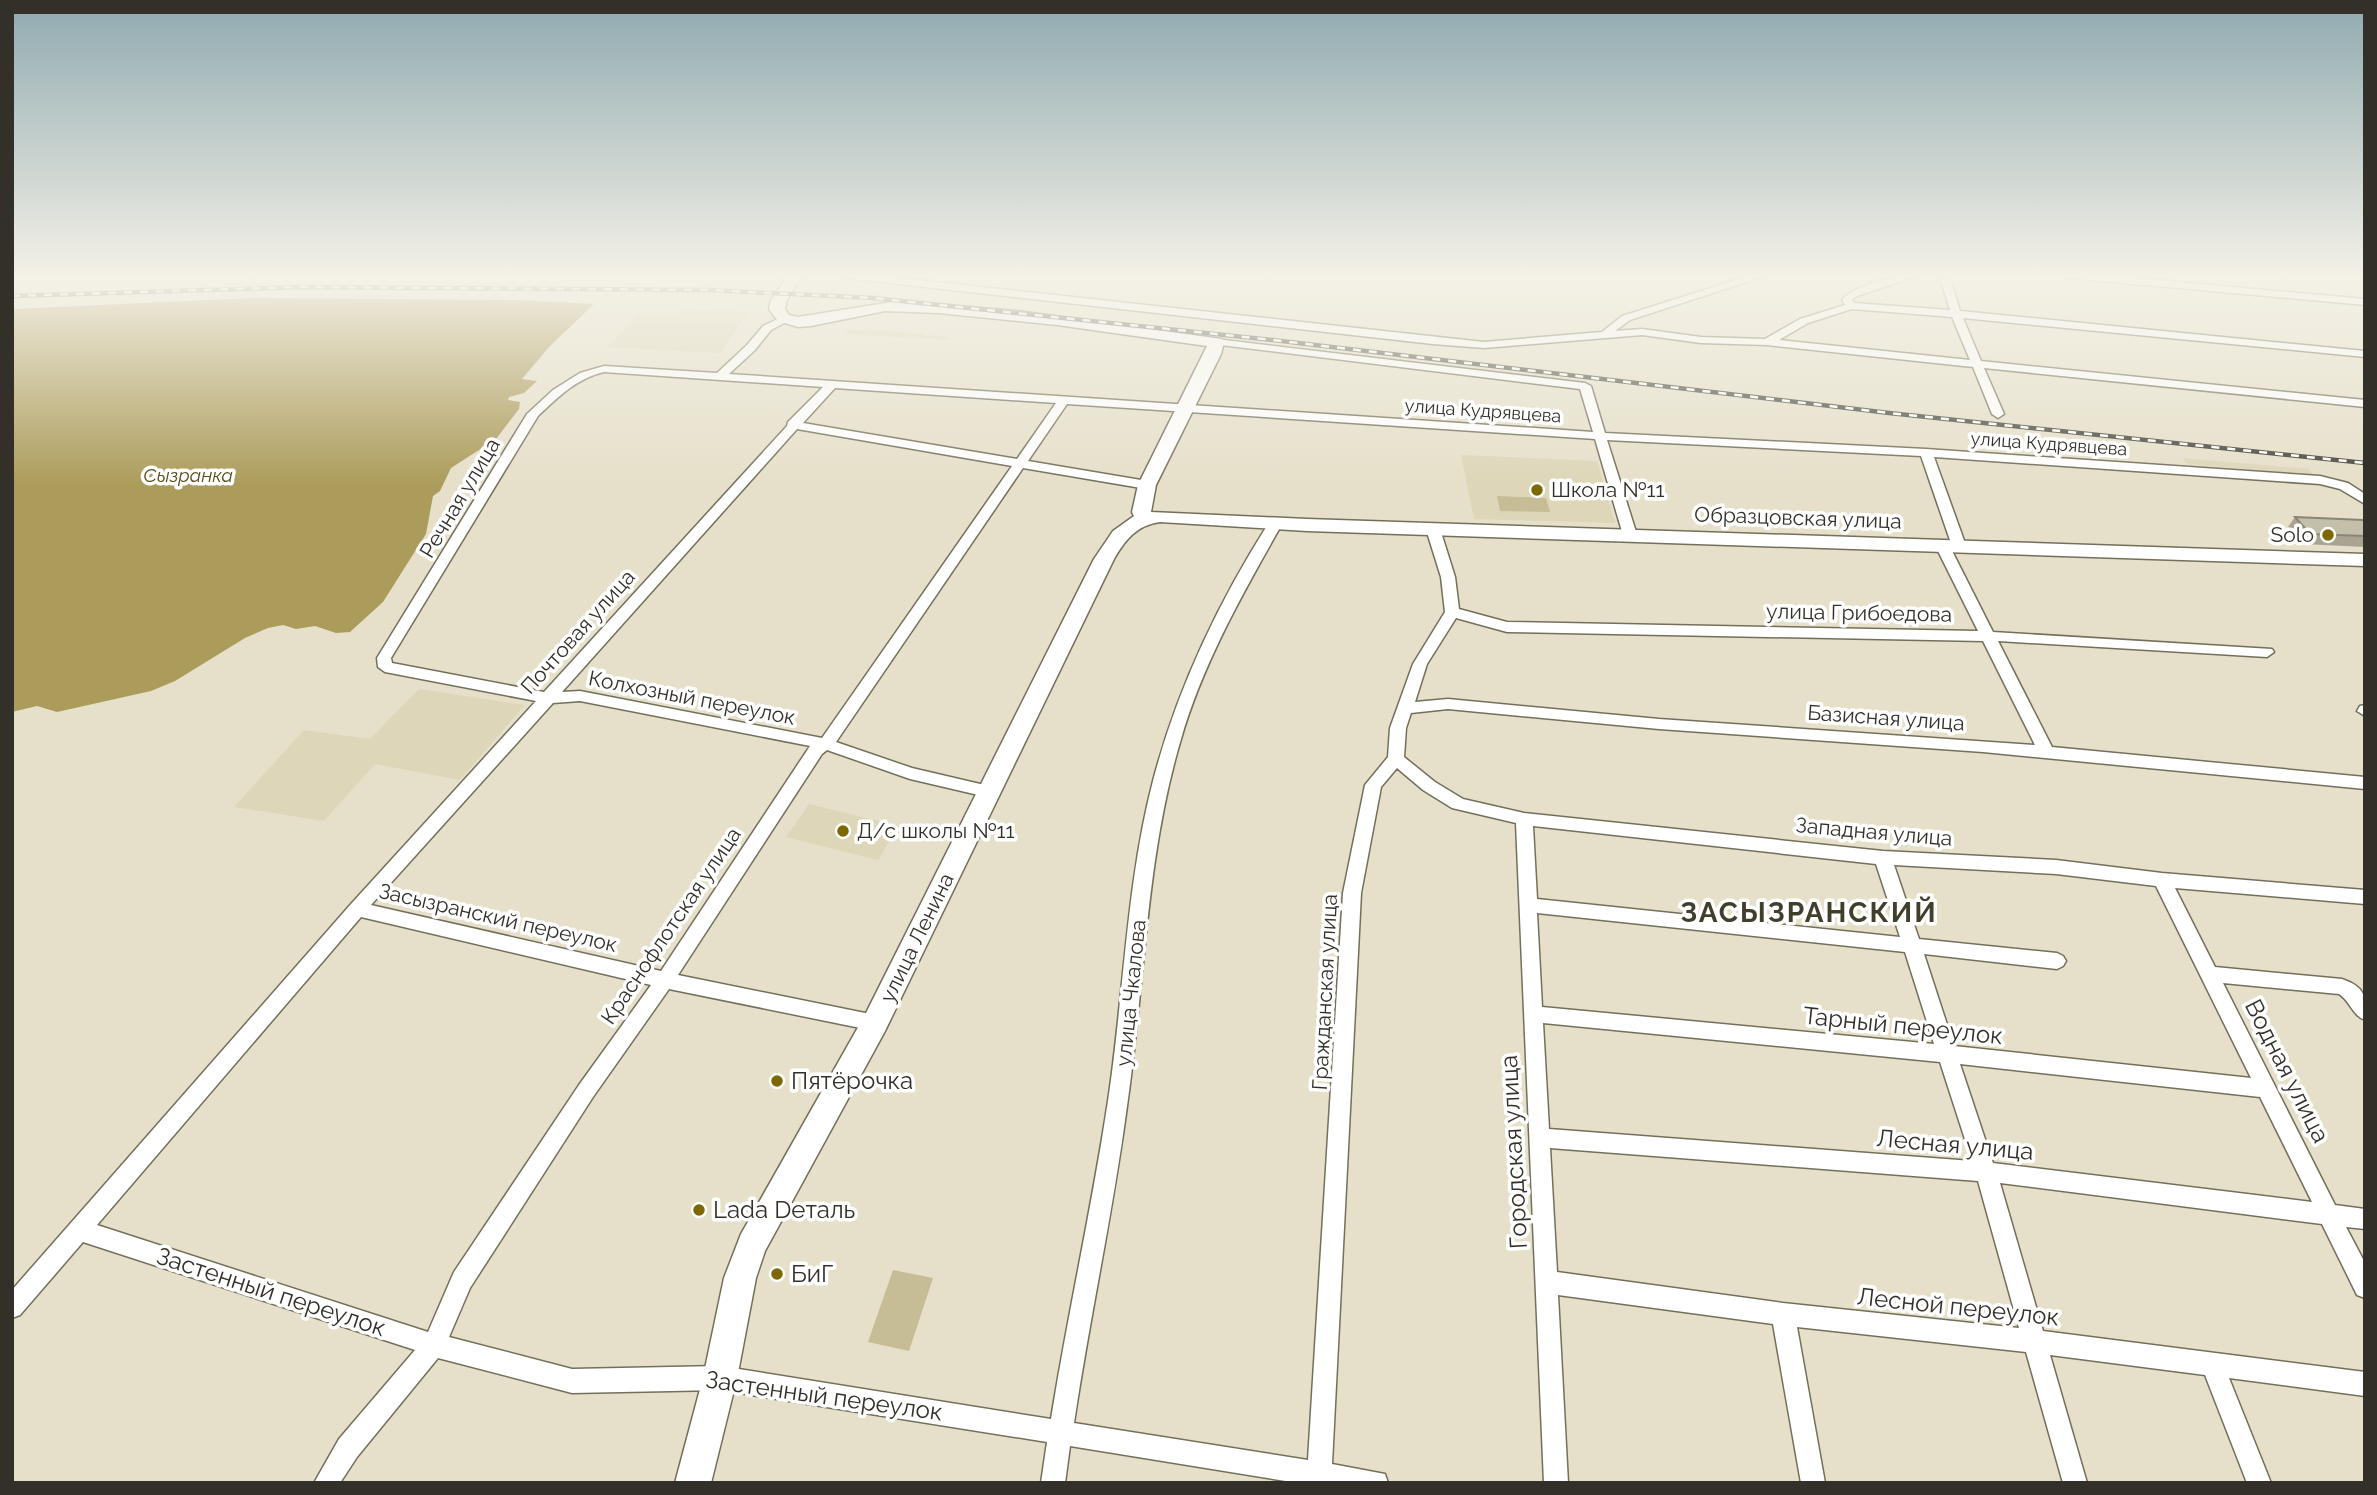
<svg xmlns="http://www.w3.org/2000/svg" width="2377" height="1495" viewBox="0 0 2377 1495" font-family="Raleway,sans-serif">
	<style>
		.built { fill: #ddd6b9 }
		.green { fill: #c6bc95 }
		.water { fill: #ac9c5c }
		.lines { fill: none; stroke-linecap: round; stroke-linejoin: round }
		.street-casing { stroke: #746f5b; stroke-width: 3 }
		.secondary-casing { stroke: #746f5b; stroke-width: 3 }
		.street { fill: #fff; fill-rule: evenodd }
		.secondary { fill: #fff; fill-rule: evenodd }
		.rail-casing { stroke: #4a483e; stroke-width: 4.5 }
		.rail { stroke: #fff; stroke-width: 2.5; stroke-dasharray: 8; stroke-linecap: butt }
		.wall { fill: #a9a491 }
		.building { fill: #c4bfa9; stroke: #898676; stroke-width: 2 }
		.poi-dot { fill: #7d6800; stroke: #fff; stroke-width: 2.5 }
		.labels { text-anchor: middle; stroke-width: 7; stroke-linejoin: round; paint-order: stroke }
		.far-street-label { font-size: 18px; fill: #323028; stroke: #fff }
		.far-water-label { font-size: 19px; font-style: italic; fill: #584c1a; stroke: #fff }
		.poi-label { font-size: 21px; fill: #323028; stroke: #fff; text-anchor: start }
		.street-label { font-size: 21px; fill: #323028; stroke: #fff }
		.near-street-label { font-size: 24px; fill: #323028; stroke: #fff }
		.near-poi-label { font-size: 24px; fill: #323028; stroke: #fff; text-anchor: start }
		.district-label { font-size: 28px; font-weight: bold; letter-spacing: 2px; fill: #423e2c; stroke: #fff }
	</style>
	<rect width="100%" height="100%" fill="#e6e0ca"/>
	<path class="built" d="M680 309 749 312 720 353 608 347 637 314 677 313Z
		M848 329 923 333V335L950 337 948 340 845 334Z
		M1461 455 1597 461 1615 523 1474 519Z
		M2183 458 2309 469 2314 475 2187 464Z
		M419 689 525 705 460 780 375 764 324 821 234 807 304 730 370 739Z
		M809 804 899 826 878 860 786 837Z"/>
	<path class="green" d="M1497 496 1546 498 1550 512 1500 511Z
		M893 1270 933 1278 909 1351 868 1342Z"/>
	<path class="water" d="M252 298 518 300 594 304 549 347 522 379 537 381 524 393 509 397 508 400 520 402 519 409 496 439 451 468 440 491 433 496 426 534 383 602 350 632 336 633 315 626 296 629 283 625 268 628 245 638 175 681 151 691 57 712 37 706 12 712V309Z"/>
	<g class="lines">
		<g class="street-casing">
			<path id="street" d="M840 275H873L1484 342 1602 332 1622 316 1752 275H1768L1630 320 1615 331 1642 329 1701 337 1765 339 1800 319 1845 305 1842 300C1855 284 1900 275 1921 275L1857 296 1852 300 1854 303 1950 310 1939 275H1949L1960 311 2365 351V357L1963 318 1981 361 2365 400V407L1984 368 2004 414 1998 418 1992 414 1973 367 1767 345 1701 343 1642 335 1484 348 1433 344 845 278ZM1852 309 1952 317 1970 360 1779 340 1808 323Z
				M2063 275H2102L2365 299V305L2068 278Z
				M784 316 788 317V321L771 330 755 350 729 374 1593 432 1580 389 1212 344V340L1216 339 1585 383 1591 386 1605 433 1926 449 2320 476 2348 483 2365 494V504L2340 489 2320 484 1934 457 1966 546 1959 550 1952 546 1921 456 1607 440 1637 535 1630 539 1623 535 1595 439 1067 404 1028 461 1147 481 1153 485 1147 489 1023 468 836 742 912 768 993 787 995 791 993 795 987 797 910 779 827 750 822 754 678 975 875 1015 882 1017 885 1023 882 1029 875 1031 669 989 593 1097 470 1288 449 1337 572 1369 720 1366 1051 1419C1068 1313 1092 1207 1108 1101 1124 995 1126 885 1153 781 1177 689 1219 601 1270 521L1275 520 1282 524C1243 593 1203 663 1181 739 1146 856 1145 979 1128 1099 1114 1208 1090 1315 1074 1423L1308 1460 1343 893 1365 785 1388 757 1390 728 1413 664 1445 612 1441 577 1426 529 1433 525 1440 529 1455 577 1459 609 1507 622 1978 631 1935 545 1942 541 1949 545 1993 632 2272 649 2274 652 2267 657 1998 641 2052 747 2365 777V789L1983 752 1659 729 1448 709 1411 713 1406 728 1404 757 1435 782 1463 799 1524 813 1883 851 2056 860 2162 873 2365 890V904L2175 888 2215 967 2342 979C2367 988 2365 996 2365 1020 2353 1016 2350 1001 2339 994L2223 983 2335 1205 2365 1209V1229L2346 1227 2365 1263V1298L2357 1295 2322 1224 2000 1183 2043 1331 2365 1372V1396L2229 1378 2271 1483H2247L2205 1375 2050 1355 2087 1483H2063L2026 1352 1797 1327 1825 1483H1801L1773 1324 1558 1295 1568 1483H1544L1516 823 1452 808 1423 790 1397 768 1381 787 1361 893 1332 1464 1385 1474 1388 1483H1298L1070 1446 1065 1483H1041L1047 1442 720 1390 572 1393 438 1358 357 1457 340 1483H314L339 1439 415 1350 83 1242 20 1315 12 1318V1290L351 904 536 701 385 672 378 667 377 658 527 414 553 390 580 373 604 366 717 373 747 345 763 326ZM604 372 823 387 788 422 787 426 544 692 392 663 391 658 538 416C557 398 577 378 604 372ZM835 388 1056 403 1017 459 803 423ZM797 429 1012 466 822 738 580 691 562 692ZM1456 618 1507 632 1983 641 2035 745 1659 719 1448 699 1415 702 1427 664ZM580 701 810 746 661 971 371 905 553 703ZM1533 826 1876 864 1900 937 1537 899ZM1894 865 2056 874 2156 886 2251 1078 1954 1046 1924 954 2057 969 2063 966 2066 961 2063 956 2057 953 1919 939ZM1537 913 1905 952 1934 1044 1542 1007ZM361 917 651 985 579 1085 454 1272 428 1332 97 1225ZM1543 1023 1940 1062 1972 1161 1549 1129ZM1960 1064 2260 1097 2312 1202 1993 1163ZM1550 1148 1978 1181 2019 1328 1783 1303 1557 1272Z
				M2365 705V716L2357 711 2360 706Z"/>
		</g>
		<g class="secondary-casing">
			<path id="secondary" d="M788 275H802L787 300 785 309 789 315 798 317 898 301 1018 311 1222 339 1224 342 1221 354 1156 485 1151 512 1307 519 2365 554V566L1307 531 1160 522C1137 525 1125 540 1114 559L885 1031 765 1251 756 1278 737 1378 711 1483H675L703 1378 724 1278 741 1234 865 1015 1094 559 1113 531 1134 516 1132 512 1138 485 1207 346 1057 325 938 313 885 311 811 326 798 327 778 321 769 309 771 300Z"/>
		</g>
		<use href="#street" class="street"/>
		<use href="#secondary" class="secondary"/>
		<g class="rail-casing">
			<path id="rail" d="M12 296 301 287 709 290 873 298 1273 340 1889 413 2365 463"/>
		</g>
		<use href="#rail" class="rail"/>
	</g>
	<path class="wall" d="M2295 517 2365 522V547L2303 544 2288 527Z"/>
	<path class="building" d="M2295 517 2363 520 2365 522V536L2310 534Z"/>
	<linearGradient id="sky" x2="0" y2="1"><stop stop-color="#90aab0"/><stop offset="0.57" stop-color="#f4f1e7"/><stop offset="1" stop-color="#f4f1e7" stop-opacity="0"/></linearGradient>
	<rect width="2377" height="484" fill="url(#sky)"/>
	<g class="poi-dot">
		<circle cx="1537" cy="490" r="7"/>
		<circle cx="2328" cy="535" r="7"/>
		<circle cx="843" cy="831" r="7"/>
		<circle cx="777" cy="1081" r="7"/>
		<circle cx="699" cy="1210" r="7"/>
		<circle cx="777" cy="1274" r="7"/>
	</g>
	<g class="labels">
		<g class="far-street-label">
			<text transform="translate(1483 411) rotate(4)" y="6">улица Кудрявцева</text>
			<text transform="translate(2049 444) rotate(4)" y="6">улица Кудрявцева</text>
		</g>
		<g class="far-water-label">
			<text x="188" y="482">Сызранка</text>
		</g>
		<g class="poi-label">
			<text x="1551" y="497">Школа №11</text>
			<text x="2314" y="542" text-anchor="end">Solo</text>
			<text x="857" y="838">Д/с школы №11</text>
		</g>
		<g class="street-label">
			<text transform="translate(460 498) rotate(-59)" y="7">Речная улица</text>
			<text transform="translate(1798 518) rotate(2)" y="7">Образцовская улица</text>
			<text transform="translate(1859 613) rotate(1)" y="7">улица Грибоедова</text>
			<text transform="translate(578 632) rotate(-48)" y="7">Почтовая улица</text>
			<text transform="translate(692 698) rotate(11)" y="7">Колхозный переулок</text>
			<text transform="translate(1886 718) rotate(4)" y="7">Базисная улица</text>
			<text transform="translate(1874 832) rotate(5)" y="7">Западная улица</text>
			<text transform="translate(498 918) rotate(13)" y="7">Засызранский переулок</text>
			<text transform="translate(671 926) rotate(-56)" y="7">Краснофлотская улица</text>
			<text transform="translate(917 938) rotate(-64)" y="7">улица Ленина</text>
			<text transform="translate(1325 992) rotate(-87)" y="7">Гражданская улица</text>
			<text transform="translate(1131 993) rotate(-84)" y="7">улица Чкалова</text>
		</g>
		<g class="near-street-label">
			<text transform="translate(1903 1026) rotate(6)" y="8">Тарный переулок</text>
			<text transform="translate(2287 1071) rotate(63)" y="8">Водная улица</text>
			<text transform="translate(1955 1145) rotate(5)" y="8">Лесная улица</text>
			<text transform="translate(1514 1152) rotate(-93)" y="8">Городская улица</text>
			<text transform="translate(271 1292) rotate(18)" y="8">Застенный переулок</text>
			<text transform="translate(1958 1307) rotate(6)" y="8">Лесной переулок</text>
			<text transform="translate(824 1396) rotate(8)" y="8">Застенный переулок</text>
		</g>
		<g class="near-poi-label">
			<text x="791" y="1089">Пятёрочка</text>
			<text x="713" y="1218">Lada Dеталь</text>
			<text x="791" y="1282">БиГ</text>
		</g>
		<g class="district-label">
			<text x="1809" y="922">ЗАСЫЗРАНСКИЙ</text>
		</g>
	</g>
	<rect width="2377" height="1495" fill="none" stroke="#323028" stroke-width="28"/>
</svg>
